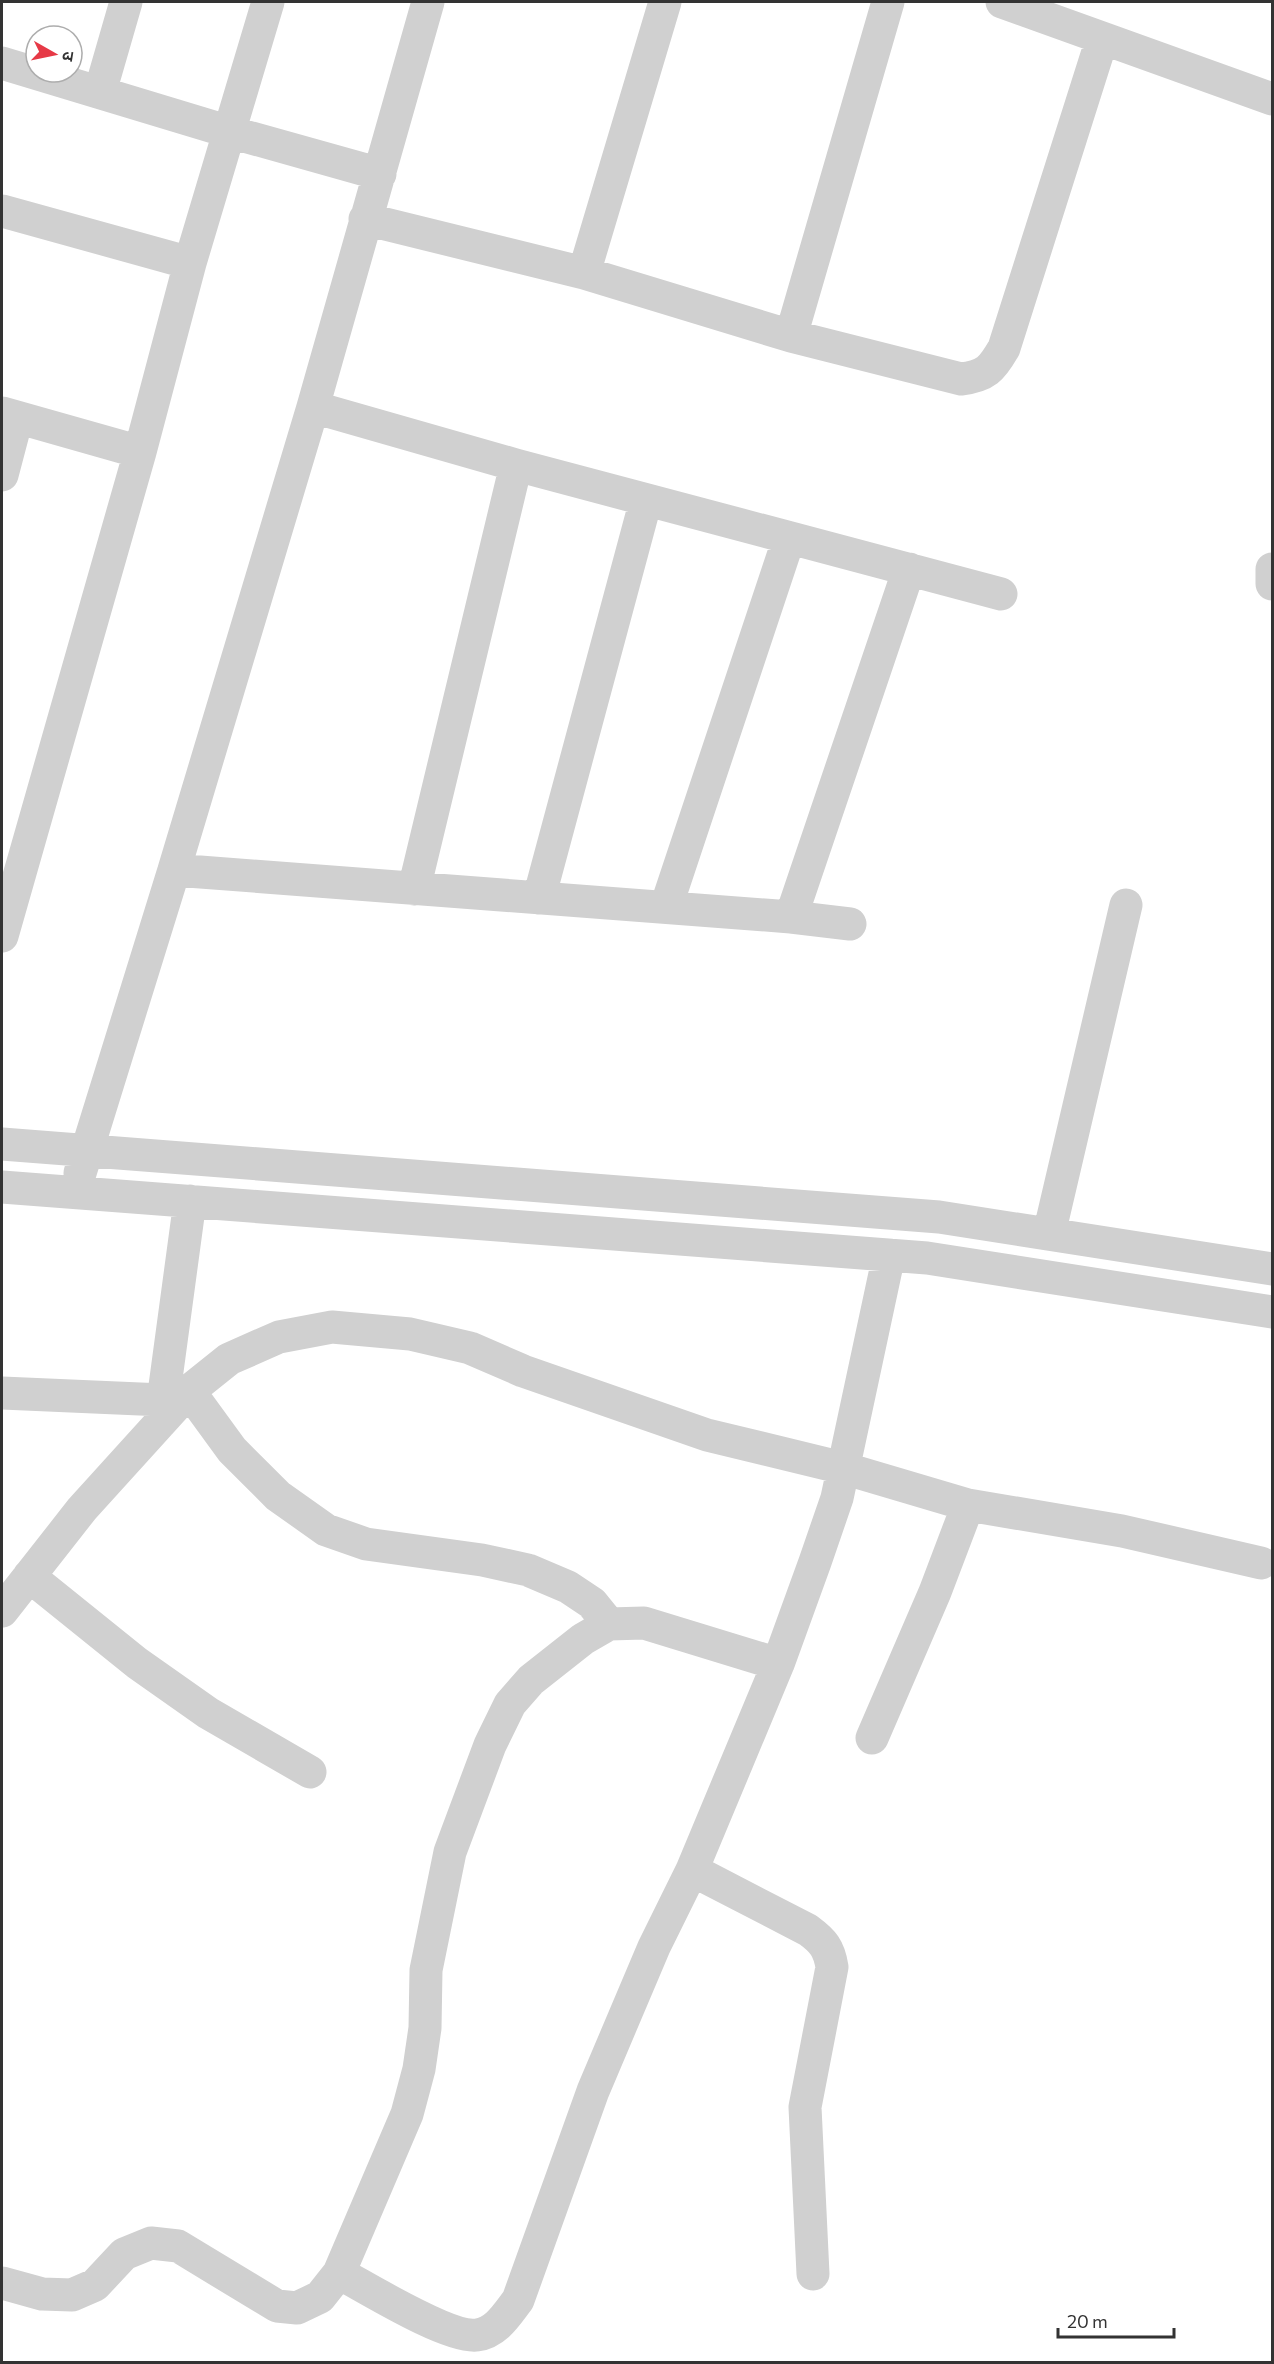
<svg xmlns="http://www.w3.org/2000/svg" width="1274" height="2364" viewBox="0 0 1274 2364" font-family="Commissioner,'Noto Sans Devanagari',sans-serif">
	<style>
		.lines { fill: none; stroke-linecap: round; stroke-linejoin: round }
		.minor { stroke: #d0d0d0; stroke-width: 33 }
	</style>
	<rect width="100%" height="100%" fill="#fff"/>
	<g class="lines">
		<path class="minor" d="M1002 2 1272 99
			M2 63 230 132 380 174
			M100 92 126 2
			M2 211 190 263
			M365 219 584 273 791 336 961 379C986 376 992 369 1004 348L1102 39
			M584 273 665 2
			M791 336 888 2
			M313 407 516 465 1001 594
			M2 413 140 452
			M2 475 17 418
			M1272 569V584
			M174 870 791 917 850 924
			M414 889 516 465
			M539 898 646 500
			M666 907 789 538
			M791 917 909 569
			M2 936 140 452 190 263 268 2
			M2 1144 939 1217 1272 1269
			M80 1173 174 870 313 407 428 2
			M2 1187 927 1258 1272 1312
			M1049 1234 1126 905
			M189 1391 232 1450 278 1496 326 1530 366 1544 482 1560 528 1570 568 1587 592 1603 609 1624
			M2 1393 163 1400
			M160 1423 190 1201
			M29 1576 137 1663 208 1713 310 1772
			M2 1611 82 1509 189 1391 229 1359 279 1337 332 1327 410 1334 470 1348 523 1371 707 1435 843 1468 968 1505 1122 1531 1261 1563
			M872 1738 935 1592 968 1505
			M692 1870 808 1930C823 1941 829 1948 832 1967L805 2107 813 2274
			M339 2273C367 2288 449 2339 477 2335 497 2332 507 2314 518 2300L593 2091 654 1947 692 1870 778 1664 815 1562 837 1498 889 1255
			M2 2283 42 2294 72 2295 95 2285 124 2254 151 2243 178 2246 277 2306 297 2308 320 2297 339 2273 407 2114 419 2069 425 2028 426 1970 450 1852 490 1745 510 1704 531 1680 583 1639 609 1624 644 1623 778 1664"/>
	</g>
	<rect width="1274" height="2364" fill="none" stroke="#333333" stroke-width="6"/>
	<g transform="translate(54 54) rotate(99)"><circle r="28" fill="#ffffff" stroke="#adadad" stroke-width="1.5"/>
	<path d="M0-4.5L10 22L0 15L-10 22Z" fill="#e63946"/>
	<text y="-9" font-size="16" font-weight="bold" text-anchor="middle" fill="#333333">उ</text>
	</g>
	<path d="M1058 2328v9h116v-9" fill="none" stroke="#333333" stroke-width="3"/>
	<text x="1067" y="2328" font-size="18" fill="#333333" stroke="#ffffff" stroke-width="4.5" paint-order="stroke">20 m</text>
</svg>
